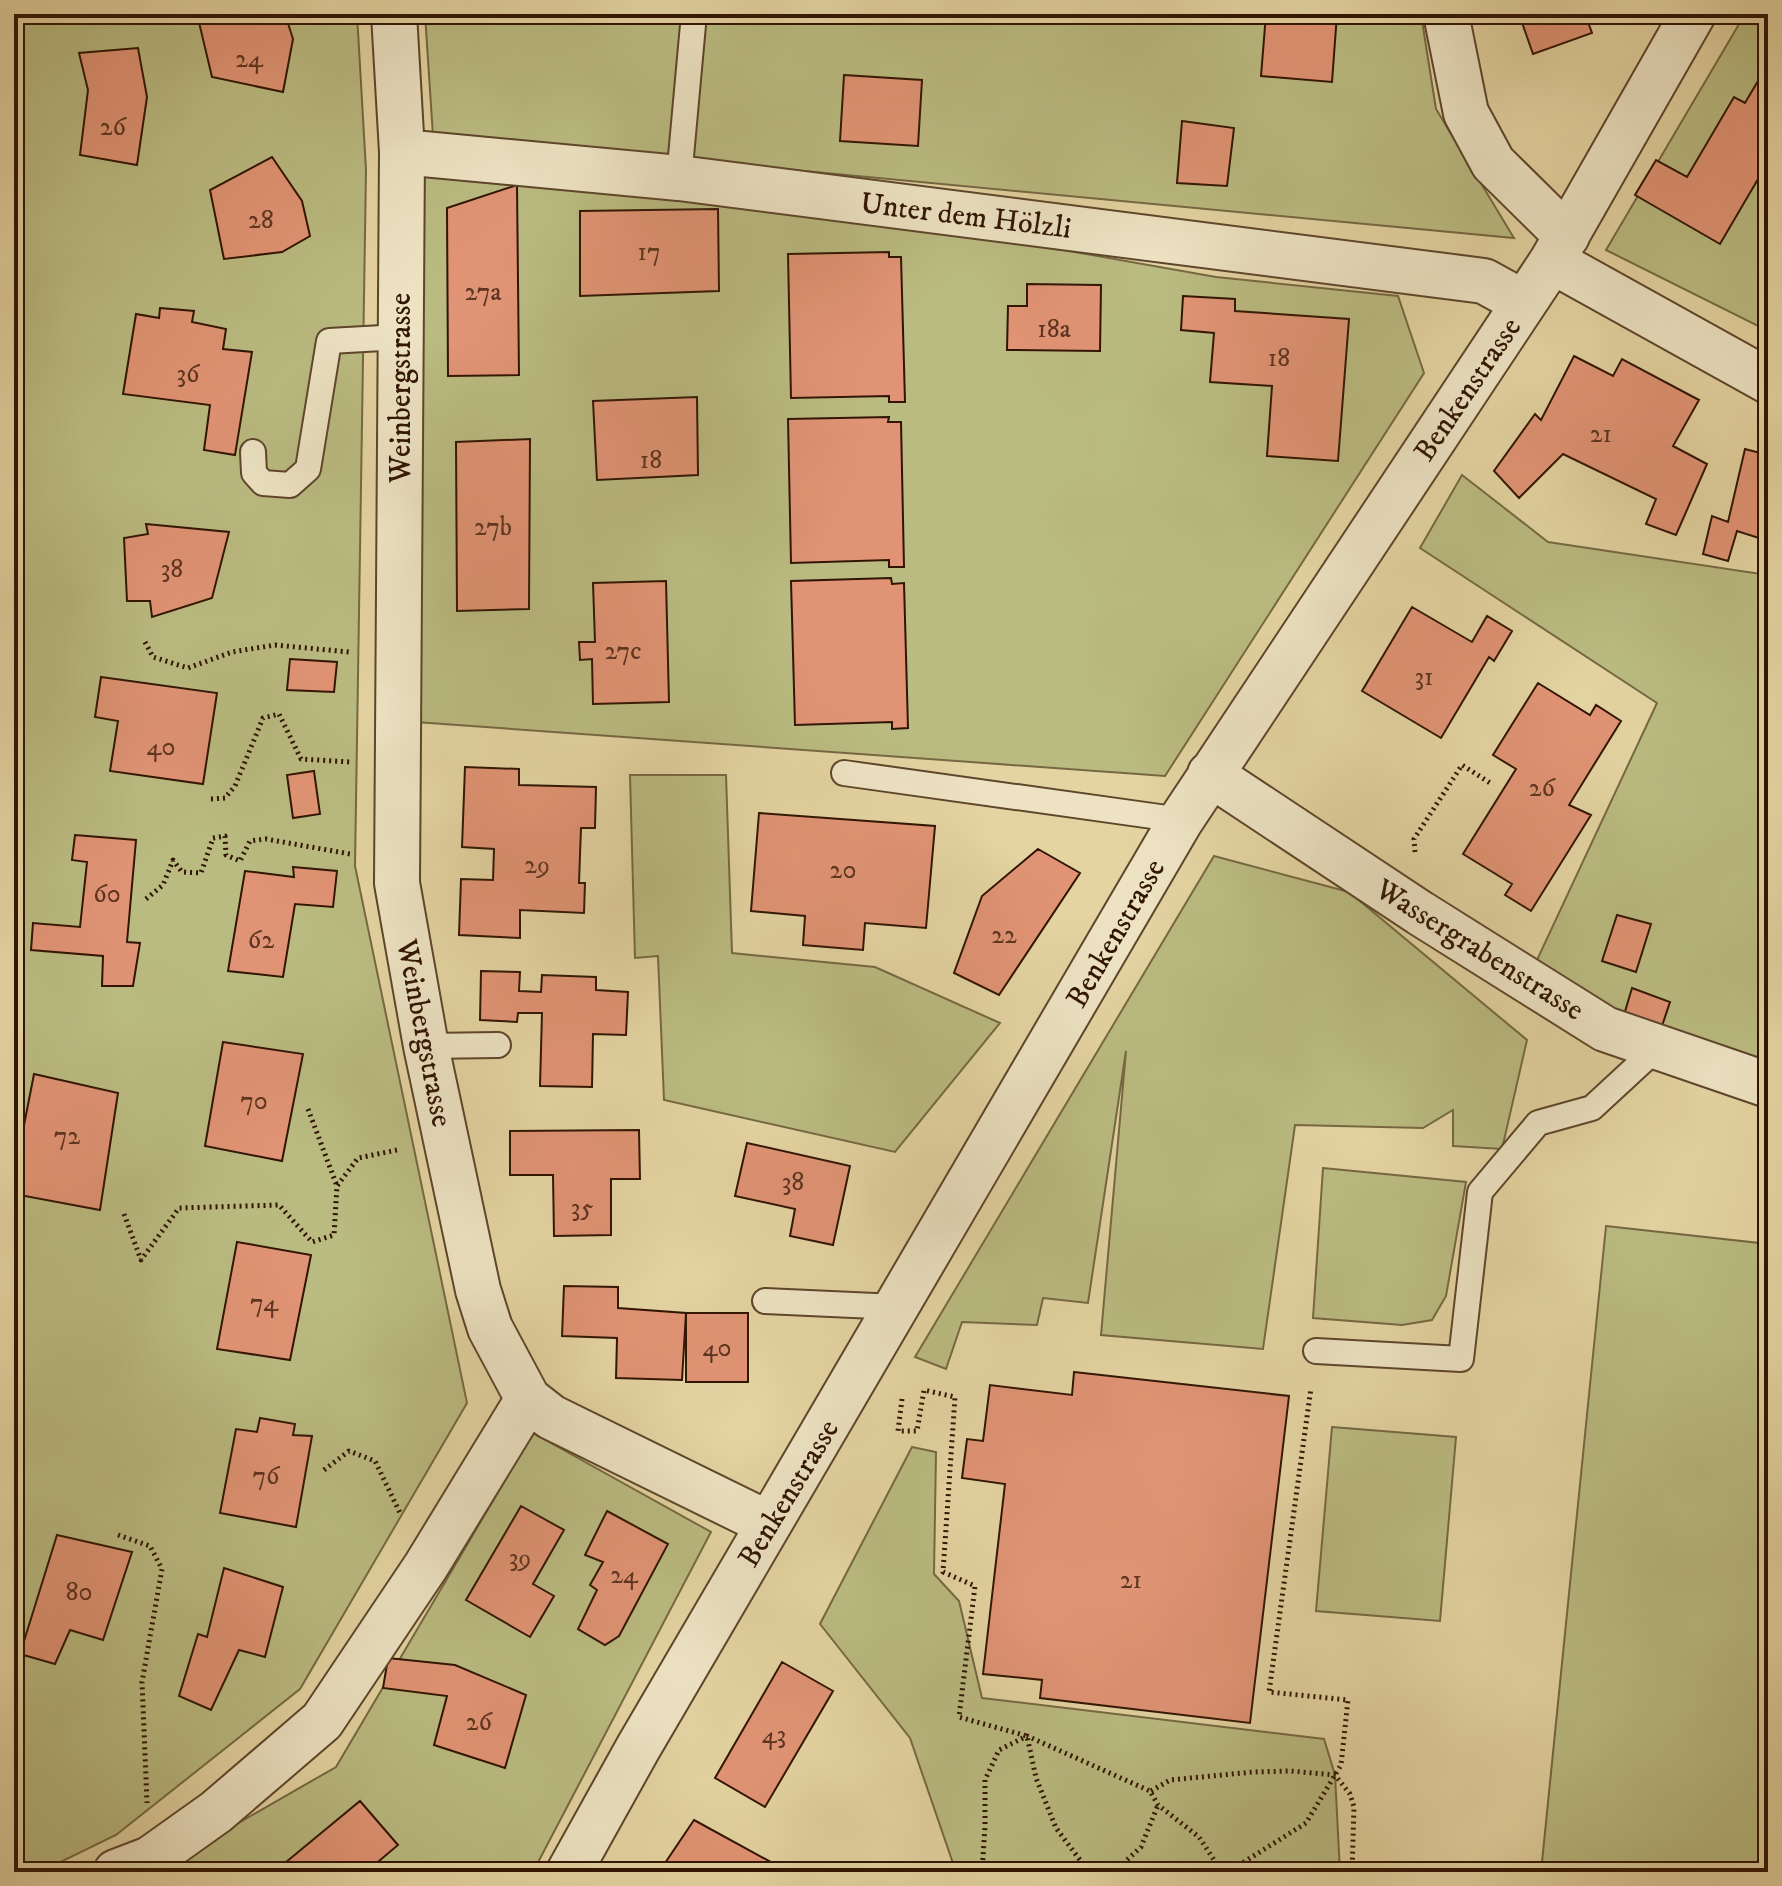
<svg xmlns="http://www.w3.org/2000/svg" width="1782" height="1886" viewBox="0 0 1782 1886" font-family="'IM FELL DW Pica',serif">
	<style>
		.green { fill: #babb81; stroke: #766842; stroke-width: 2 }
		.building { fill: #e19475; stroke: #311503; stroke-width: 2 }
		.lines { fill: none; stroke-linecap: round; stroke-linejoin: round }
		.service-casing { stroke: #5e452b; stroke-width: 28 }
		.minor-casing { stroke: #5e452b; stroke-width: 48 }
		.path { stroke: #311503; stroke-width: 5; stroke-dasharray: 2 4; stroke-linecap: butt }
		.service { stroke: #ede3c3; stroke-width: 24 }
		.minor { stroke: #ede3c3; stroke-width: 44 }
		.labels { text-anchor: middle; stroke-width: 7; stroke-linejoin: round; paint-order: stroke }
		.number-label { font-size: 26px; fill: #5d3520 }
		.street-label { font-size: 30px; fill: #311503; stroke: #ede3c3 }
	</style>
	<rect width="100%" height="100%" fill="#e4d4a2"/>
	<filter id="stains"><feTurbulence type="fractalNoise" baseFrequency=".0025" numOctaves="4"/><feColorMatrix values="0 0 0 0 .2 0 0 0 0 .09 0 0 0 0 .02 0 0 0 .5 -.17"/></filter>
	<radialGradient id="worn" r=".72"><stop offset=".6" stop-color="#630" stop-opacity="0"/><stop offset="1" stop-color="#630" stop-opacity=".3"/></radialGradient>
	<path class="green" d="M14 14H357L366 170 355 866 467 1403 300 1689 116 1835 40 1872 14 1871Z
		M425 14H1421L1436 109 1514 238 433 136Z
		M1745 14H1768V331L1606 250Z
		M456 164 742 193 1216 277 1398 296 1424 373 1165 776 416 722 423 178Z
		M1462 475 1548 542 1768 575V1063L1624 1015 1536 962 1657 703 1420 548Z
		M630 775H726L732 953 875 967 1000 1023 895 1152 664 1100 658 956 635 958Z
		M1214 856 1349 892 1527 1040 1502 1149 1453 1146V1110L1423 1128 1295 1125 1263 1349 1101 1335 1126 1051 1088 1303 1043 1298 1037 1325 962 1322 946 1369 915 1357Z
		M1323 1168 1466 1182 1446 1296 1432 1320 1402 1325 1313 1318Z
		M1606 1226 1768 1244V1872H1541Z
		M1332 1427 1456 1437 1440 1621 1316 1611Z
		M533 1433 711 1532 533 1872H153L336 1767Z
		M912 1447 936 1452 934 1574 959 1601 982 1698 1324 1739 1335 1775 1340 1872H956L910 1738 820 1624Z"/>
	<path class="building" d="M197 14H285L293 39 283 92 212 77Z
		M1266 14H1337L1332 82 1261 76Z
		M1519 14H1585L1592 33 1533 54Z
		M138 48 147 97 137 165 80 155 88 90 79 53Z
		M1768 64V162L1720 244 1635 195 1656 160 1687 177 1734 97 1745 103Z
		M844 75 922 80 918 146 840 141Z
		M1182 121 1234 128 1227 186 1177 183Z
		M272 157 302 201 310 236 282 252 224 259 210 190Z
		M517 185 519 375 448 376 447 208Z
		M718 209 719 291 580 296V211Z
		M889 252V257H901L905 402H889V396L791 398 788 254Z
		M1027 284 1101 285 1100 351 1007 350 1008 306H1027Z
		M1183 296 1235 299V311L1349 319 1338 461 1267 456 1272 386 1210 382 1214 333 1181 330Z
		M160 308 194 311 192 322 226 329 223 349 252 352 235 455 204 450 210 405 123 394 136 314 159 318Z
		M1574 356 1613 376 1622 359 1699 400 1673 446 1707 464 1676 535 1646 524 1656 499 1563 454 1519 498 1494 471 1535 414 1541 420Z
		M697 397 698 475 597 480 593 401Z
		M889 417 888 422H901L904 567H889V560L791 563 788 419Z
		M530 439 529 609 457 611 456 442Z
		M1745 449 1768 455V541L1737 531 1728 561 1703 554 1712 516 1728 522Z
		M146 524 229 532 212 598 152 617 150 601H127L124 538 148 534Z
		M891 578 892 584 904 583 908 728 892 729V722L795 725 791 581Z
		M666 581 669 702 593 704 592 659 580 660 579 642H595L593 583Z
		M1412 607 1472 642 1487 616 1512 631 1494 661 1489 657 1441 738 1362 691Z
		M290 659 337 662 334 692 287 690Z
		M101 677 217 693 203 784 110 771 118 721 95 717Z
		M1538 683 1590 715 1596 705 1621 721 1569 805 1591 815 1531 911 1505 895 1512 884 1463 854 1516 769 1493 755Z
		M465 767 519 769V785L596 787 595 828H581L579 883H585L584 913 520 910V938L459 935 461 879 493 880 494 849 462 847Z
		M314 771 320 814 293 818 287 775Z
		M759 813 935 826 926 928 865 923 863 950 803 945 805 916 751 911Z
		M75 835 136 840 127 942 140 943 133 986H102L103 956 31 950 33 923 80 927 87 862 72 860Z
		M1038 849 1080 873 999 995 954 973 982 896Z
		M293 867 337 871 333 907 295 904 283 977 228 971 245 871 294 877Z
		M1617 915 1651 924 1636 972 1602 961Z
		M481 971 520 972 519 991 541 992 542 975 596 977V990L628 992 626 1035 593 1034 592 1087 540 1086 542 1013H518L517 1022 480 1020Z
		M1632 988 1670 1002 1661 1029 1624 1015Z
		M223 1042 303 1054 282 1161 205 1146Z
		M34 1074 118 1093 100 1210 14 1194V1176Z
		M639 1130 640 1179H611V1235L554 1236 553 1175H510V1131Z
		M747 1143 850 1166 833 1245 790 1236 795 1209 735 1196Z
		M237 1242 311 1255 290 1360 217 1349Z
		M564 1286 618 1287V1308L686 1313 682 1380 616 1378 617 1338 562 1336Z
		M686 1313H748V1382H686Z
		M1074 1372 1289 1396 1250 1723 1040 1698 1042 1680 983 1674 1005 1484 962 1478 967 1439 983 1441 990 1385 1072 1395Z
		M260 1418 295 1424 293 1435 312 1436 296 1527 220 1513 236 1429 257 1432Z
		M521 1506 564 1530 533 1584 554 1596 530 1637 466 1600Z
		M607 1511 668 1544 619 1636 605 1645 578 1629 597 1590 590 1585 603 1562 585 1555Z
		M57 1535 132 1552 103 1640 70 1630 55 1664 20 1654Z
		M224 1568 283 1587 265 1657 239 1650 211 1710 179 1696 198 1634 207 1637Z
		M388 1658 455 1665 526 1695 505 1768 434 1745 447 1696 383 1688Z
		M782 1662 833 1691 765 1807 715 1778Z
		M360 1801 398 1845 366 1872H274Z
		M694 1820 789 1872H659Z"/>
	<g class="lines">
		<g class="service-casing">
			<path id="service" d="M679 178 694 14
				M253 452 254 473 263 483 290 485 308 469 329 341 401 337
				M844 773 1181 820
				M426 1046 498 1045
				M765 1301 897 1307
				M1316 1351 1461 1359 1480 1192 1538 1123 1592 1108 1658 1047"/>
		</g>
		<g class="minor-casing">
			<path id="minor" d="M394 14 402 152 397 883 426 1046 478 1290 490 1328 528 1399 551 1417 769 1524
				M1446 14 1466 113 1493 163 1567 236
				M402 152 679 178 1484 281 1524 303
				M1552 261 1768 381
				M1210 774 1420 913 1605 1029 1768 1085
				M116 1872 150 1859 216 1812 322 1721 426 1566 528 1399
				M569 1872 638 1748 1181 820 1552 261 1693 14"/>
		</g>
		<path class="path" d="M145 642 153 657 188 668 232 652 275 645 349 652
			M211 799 225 798 235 786 263 718 279 714 301 759 350 762
			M1415 852 1414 839 1462 765 1490 783
			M146 899 163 885 173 860 182 872 201 873 213 838 225 836 226 855 240 861 250 841 266 839 350 854
			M308 1109 337 1186
			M124 1214 141 1260 179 1208 279 1205 312 1242 334 1235 337 1186 358 1158 397 1150
			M902 1399 898 1431H917L924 1390 955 1397 943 1572 975 1586 959 1717 1027 1736 1036 1778 1056 1828 1089 1872
			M324 1470 349 1451 375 1461 401 1515
			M118 1535 150 1546 162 1569 142 1682 147 1803
			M1151 1791 1170 1780 1253 1772 1290 1771 1335 1775 1350 1794 1354 1807 1352 1872
			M982 1872 985 1826V1780L999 1750 1027 1736 1150 1791 1158 1805 1199 1837 1222 1872
			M1114 1872 1141 1847 1158 1805
			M1228 1872 1306 1823 1341 1765 1348 1700 1269 1692 1311 1388"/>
		<use href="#service" class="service"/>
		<use href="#minor" class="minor"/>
	</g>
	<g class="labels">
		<g class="number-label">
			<text x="249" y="67">24</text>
			<text x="113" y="135">26</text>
			<text x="261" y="228">28</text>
			<text x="649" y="260">17</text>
			<text x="483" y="300">27a</text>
			<text x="1054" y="337">18a</text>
			<text x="1279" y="366">18</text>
			<text x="188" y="382">36</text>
			<text x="1601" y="442">21</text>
			<text x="651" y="468">18</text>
			<text x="493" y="535">27b</text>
			<text x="172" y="577">38</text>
			<text x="623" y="659">27c</text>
			<text x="1424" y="685">31</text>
			<text x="161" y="755">40</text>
			<text x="1542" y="796">26</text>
			<text x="537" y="873">29</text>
			<text x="843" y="878">20</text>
			<text x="107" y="902">60</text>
			<text x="1004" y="943">22</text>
			<text x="261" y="948">62</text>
			<text x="254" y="1109">70</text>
			<text x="67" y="1144">72</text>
			<text x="793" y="1190">38</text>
			<text x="582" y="1216">35</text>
			<text x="264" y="1311">74</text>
			<text x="717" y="1356">40</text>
			<text x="266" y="1484">76</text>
			<text x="520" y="1566">39</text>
			<text x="624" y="1583">24</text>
			<text x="1131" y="1588">21</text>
			<text x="79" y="1600">80</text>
			<text x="479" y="1730">26</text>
			<text x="774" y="1743">43</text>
		</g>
		<g class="street-label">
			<text transform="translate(966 215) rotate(7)" y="10">Unter dem Hölzli</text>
			<text transform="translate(400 388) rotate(-90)" y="10">Weinbergstrasse</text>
			<text transform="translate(1467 389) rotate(-56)" y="10">Benkenstrasse</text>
			<text transform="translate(1115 933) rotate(-60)" y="10">Benkenstrasse</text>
			<text transform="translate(1480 949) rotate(32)" y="10">Wassergrabenstrasse</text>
			<text transform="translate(425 1033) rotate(79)" y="10">Weinbergstrasse</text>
			<text transform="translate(788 1493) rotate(-59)" y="10">Benkenstrasse</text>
		</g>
	</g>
	<rect width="1782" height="1886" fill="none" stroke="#e4d4a2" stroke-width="48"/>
	<rect x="16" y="16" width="1750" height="1854" fill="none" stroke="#311503" stroke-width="4"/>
	<rect x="24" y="24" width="1734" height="1838" fill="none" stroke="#311503" stroke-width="2"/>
	<rect width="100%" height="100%" filter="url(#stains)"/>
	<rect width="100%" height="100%" fill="url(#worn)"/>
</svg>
